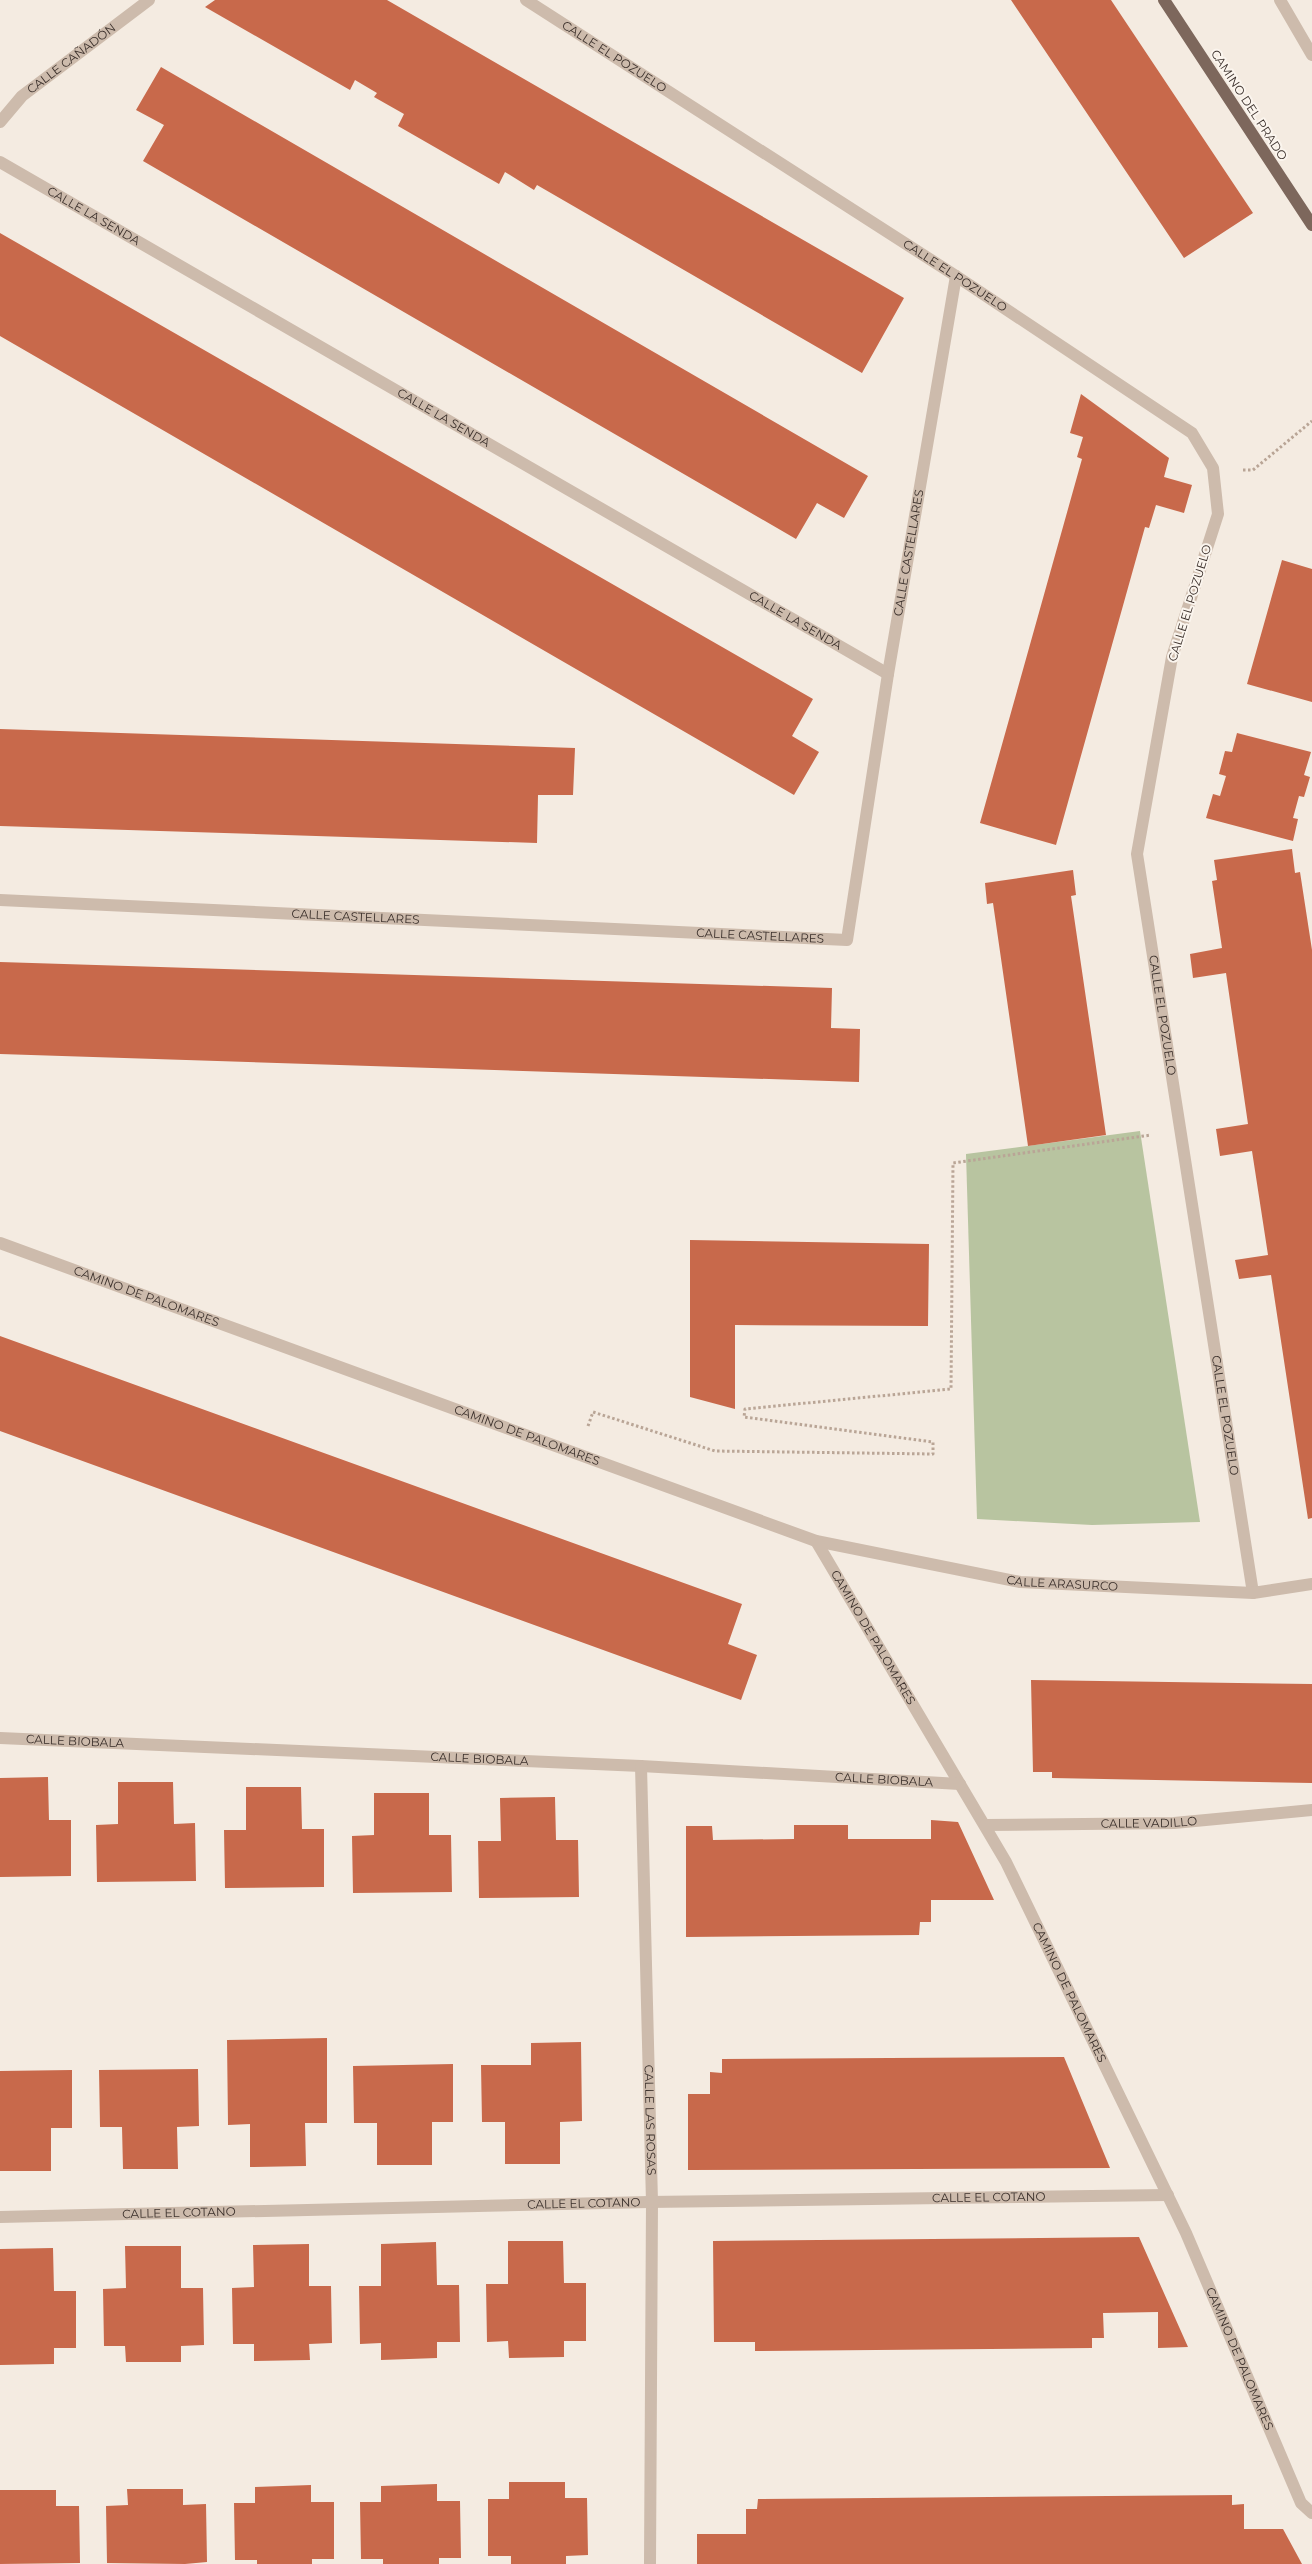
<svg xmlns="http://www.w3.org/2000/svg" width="1312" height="2564" viewBox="0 0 1312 2564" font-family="Montserrat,sans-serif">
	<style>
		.green { fill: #b8c4a0 }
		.building { fill: #c8694b }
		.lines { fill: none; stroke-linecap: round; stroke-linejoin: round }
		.path { stroke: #b9a596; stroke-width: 3; stroke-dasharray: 2.5 2.5; stroke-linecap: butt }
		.minor { stroke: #cdbbac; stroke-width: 12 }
		.major { stroke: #7d675c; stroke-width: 12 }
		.labels { text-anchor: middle; stroke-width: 4; stroke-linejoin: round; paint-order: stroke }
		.street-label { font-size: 12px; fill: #3b302b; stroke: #fbf5ee }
	</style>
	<rect width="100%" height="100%" fill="#f4ebe1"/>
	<path class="green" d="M1140 1131 1200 1522 1092 1525 977 1519 966 1154Z"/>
	<path class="building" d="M215 0H387L904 298 862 373 537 185 534 190 505 172 499 184 398 126 404 114 374 97 377 93 355 80 350 90 205 7Z
		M1011 0H1111L1253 213 1184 258Z
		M161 67 868 476 844 518 817 503 796 539 143 161 164 125 136 110Z
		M0 233 813 699 792 736 819 752 794 795 0 336Z
		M1081 394 1169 458 1164 477 1192 485 1184 513 1156 505 1149 528 1145 527 1056 845 980 823 1082 459 1077 457 1083 437 1070 433Z
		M1282 560 1312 569V702L1247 684Z
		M0 729 575 748 573 795H538L537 843 0 826Z
		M1237 733 1311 752 1304 775 1310 777 1304 797 1299 796 1293 818 1298 819 1293 841 1206 818 1213 794 1220 796 1226 776 1219 774 1225 751 1232 752Z
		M1292 849 1295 873 1300 872 1312 950V1518L1308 1519 1271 1275 1239 1279 1235 1260 1268 1255 1252 1151 1220 1156 1216 1129 1248 1124 1226 973 1193 978 1190 954 1222 948 1212 881 1217 880 1214 860Z
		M1073 870 1076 895 1071 896 1106 1135 1028 1146 993 903 987 904 985 883Z
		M0 962 832 988 831 1028 860 1029 859 1082 0 1054Z
		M690 1240 929 1244 928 1326 735 1325V1409L690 1397Z
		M0 1336 742 1604 728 1644 757 1655 741 1700 0 1431Z
		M1031 1680 1312 1684V1783L1052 1778V1772H1033Z
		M48 1777 49 1820H71V1876L0 1877V1778Z
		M118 1782H173L174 1824 195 1823 196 1881 97 1882 96 1825 118 1824Z
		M246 1787H301L302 1829H324V1887L225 1888 224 1830H246Z
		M374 1793H429V1835H451L452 1892 353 1893 352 1836 374 1835Z
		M555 1797 556 1840H578L579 1897 479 1898 478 1841H501L500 1798Z
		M931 1820 958 1822 994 1900H931V1922H920L919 1935 686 1937V1826H712L713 1840 794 1839V1825H848V1839H931Z
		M327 2038V2123H305L306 2166 250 2167V2124L228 2125 227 2040Z
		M581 2042 582 2121 560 2122V2164H505V2122H482L481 2065H531V2043Z
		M1064 2057 1110 2168 688 2170V2094H710V2072L722 2073V2059Z
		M453 2064V2122H432V2165H377V2123H354L353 2066Z
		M198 2069 199 2126 177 2127 178 2169H123L122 2127H100L99 2070Z
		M72 2070V2128H51V2171H0V2071Z
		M1139 2237 1188 2347 1158 2348V2312L1103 2313 1104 2338H1092V2348L755 2351V2342H714L713 2241Z
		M508 2241H563L564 2283H586V2341H564V2357L509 2358 508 2341 487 2342 486 2284H508Z
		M436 2242 437 2285H459L460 2342H437V2358L381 2360V2343L360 2344 359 2286H381V2244Z
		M309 2244V2286H331L332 2343 309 2344 310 2360 254 2361V2344H233L232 2288 254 2287 253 2245Z
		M125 2246H181V2288H203L204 2345 181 2346V2362H126L125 2346H104L103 2289 126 2288Z
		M53 2248 54 2291H76V2348H54V2364L0 2365V2249Z
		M509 2482H565V2498H587L588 2555 566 2556V2564H511V2556H488V2499H509Z
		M437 2484V2501H460L461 2558H439V2564H383V2559H361L360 2502H381V2486Z
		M311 2485V2502H334V2559H312V2564H257V2560H235L234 2503H255V2487Z
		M127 2489H183V2505L206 2504 207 2562 185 2564 107 2563 106 2506 128 2505Z
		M0 2490H56V2506H79L80 2563 0 2564Z
		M1232 2495V2505L1244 2504V2529H1283L1302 2564H697V2534H746V2509H757L758 2499Z"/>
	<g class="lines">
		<path class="path" d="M1243 470H1253L1312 421
			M588 1426 593 1412 715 1451 933 1454V1442L744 1417 745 1409 951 1389 953 1163 1151 1135"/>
		<g class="minor">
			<path id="s1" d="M526 0 956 276 1192 433 1213 468 1218 514 1172 657 1137 854 1253 1593"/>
			<path d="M1280 0 1312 55"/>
			<path id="s2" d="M0 122 22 96 149 0"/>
			<path id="s3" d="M0 162 888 674"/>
			<path id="s4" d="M0 900 847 940 888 674 956 276"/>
			<path id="s5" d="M0 1243 816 1541 1020 1582 1253 1593 1312 1584"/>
			<path id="s6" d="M816 1541 1006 1862 1186 2233 1301 2503 1312 2513"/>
			<path id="s7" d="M0 1738 641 1766 960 1784"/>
			<path id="s8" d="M641 1766 652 2202 650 2564"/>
			<path id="s9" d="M985 1825 1174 1823 1312 1810"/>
			<path id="s10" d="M0 2217 649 2202 1168 2195"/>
		</g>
		<path class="major" d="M1164 0 1312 225"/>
	</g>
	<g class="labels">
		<g class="street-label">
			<text dy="4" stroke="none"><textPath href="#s1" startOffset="105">CALLE EL POZUELO</textPath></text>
			<text dy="4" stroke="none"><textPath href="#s2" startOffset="96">CALLE CAÑADÓN</textPath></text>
			<text transform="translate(1249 105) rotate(57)" y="4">CAMINO DEL PRADO</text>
			<text dy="4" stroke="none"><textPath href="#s3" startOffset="108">CALLE LA SENDA</textPath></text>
			<text dy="4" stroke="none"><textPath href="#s1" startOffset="510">CALLE EL POZUELO</textPath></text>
			<text dy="4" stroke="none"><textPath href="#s3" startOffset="512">CALLE LA SENDA</textPath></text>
			<text dy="4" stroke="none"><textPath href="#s4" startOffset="1240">CALLE CASTELLARES</textPath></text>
			<text transform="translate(1190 603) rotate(-73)" y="4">CALLE EL POZUELO</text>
			<text dy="4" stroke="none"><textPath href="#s3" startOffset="918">CALLE LA SENDA</textPath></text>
			<text dy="4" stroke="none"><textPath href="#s4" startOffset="356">CALLE CASTELLARES</textPath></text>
			<text dy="4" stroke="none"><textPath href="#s4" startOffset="761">CALLE CASTELLARES</textPath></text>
			<text dy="4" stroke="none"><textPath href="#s1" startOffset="1395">CALLE EL POZUELO</textPath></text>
			<text dy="4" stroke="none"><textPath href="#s5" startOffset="156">CAMINO DE PALOMARES</textPath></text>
			<text dy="4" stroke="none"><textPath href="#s1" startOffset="1800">CALLE EL POZUELO</textPath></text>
			<text dy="4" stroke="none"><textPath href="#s5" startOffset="561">CAMINO DE PALOMARES</textPath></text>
			<text dy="4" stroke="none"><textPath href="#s5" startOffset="1119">CALLE ARASURCO</textPath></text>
			<text dy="4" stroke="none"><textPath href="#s6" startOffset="112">CAMINO DE PALOMARES</textPath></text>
			<text dy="4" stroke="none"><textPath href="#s7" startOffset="75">CALLE BIOBALA</textPath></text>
			<text dy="4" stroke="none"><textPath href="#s7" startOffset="480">CALLE BIOBALA</textPath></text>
			<text dy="4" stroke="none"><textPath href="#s7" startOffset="885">CALLE BIOBALA</textPath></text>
			<text dy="4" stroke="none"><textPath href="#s9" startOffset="164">CALLE VADILLO</textPath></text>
			<text dy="4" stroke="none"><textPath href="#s6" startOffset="518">CAMINO DE PALOMARES</textPath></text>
			<text dy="4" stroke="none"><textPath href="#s8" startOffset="354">CALLE LAS ROSAS</textPath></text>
			<text dy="4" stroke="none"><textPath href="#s10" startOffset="989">CALLE EL COTANO</textPath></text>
			<text dy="4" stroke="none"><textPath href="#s10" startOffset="584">CALLE EL COTANO</textPath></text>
			<text dy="4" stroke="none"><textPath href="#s10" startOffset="179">CALLE EL COTANO</textPath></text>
			<text dy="4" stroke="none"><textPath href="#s6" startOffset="922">CAMINO DE PALOMARES</textPath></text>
		</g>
	</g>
</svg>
